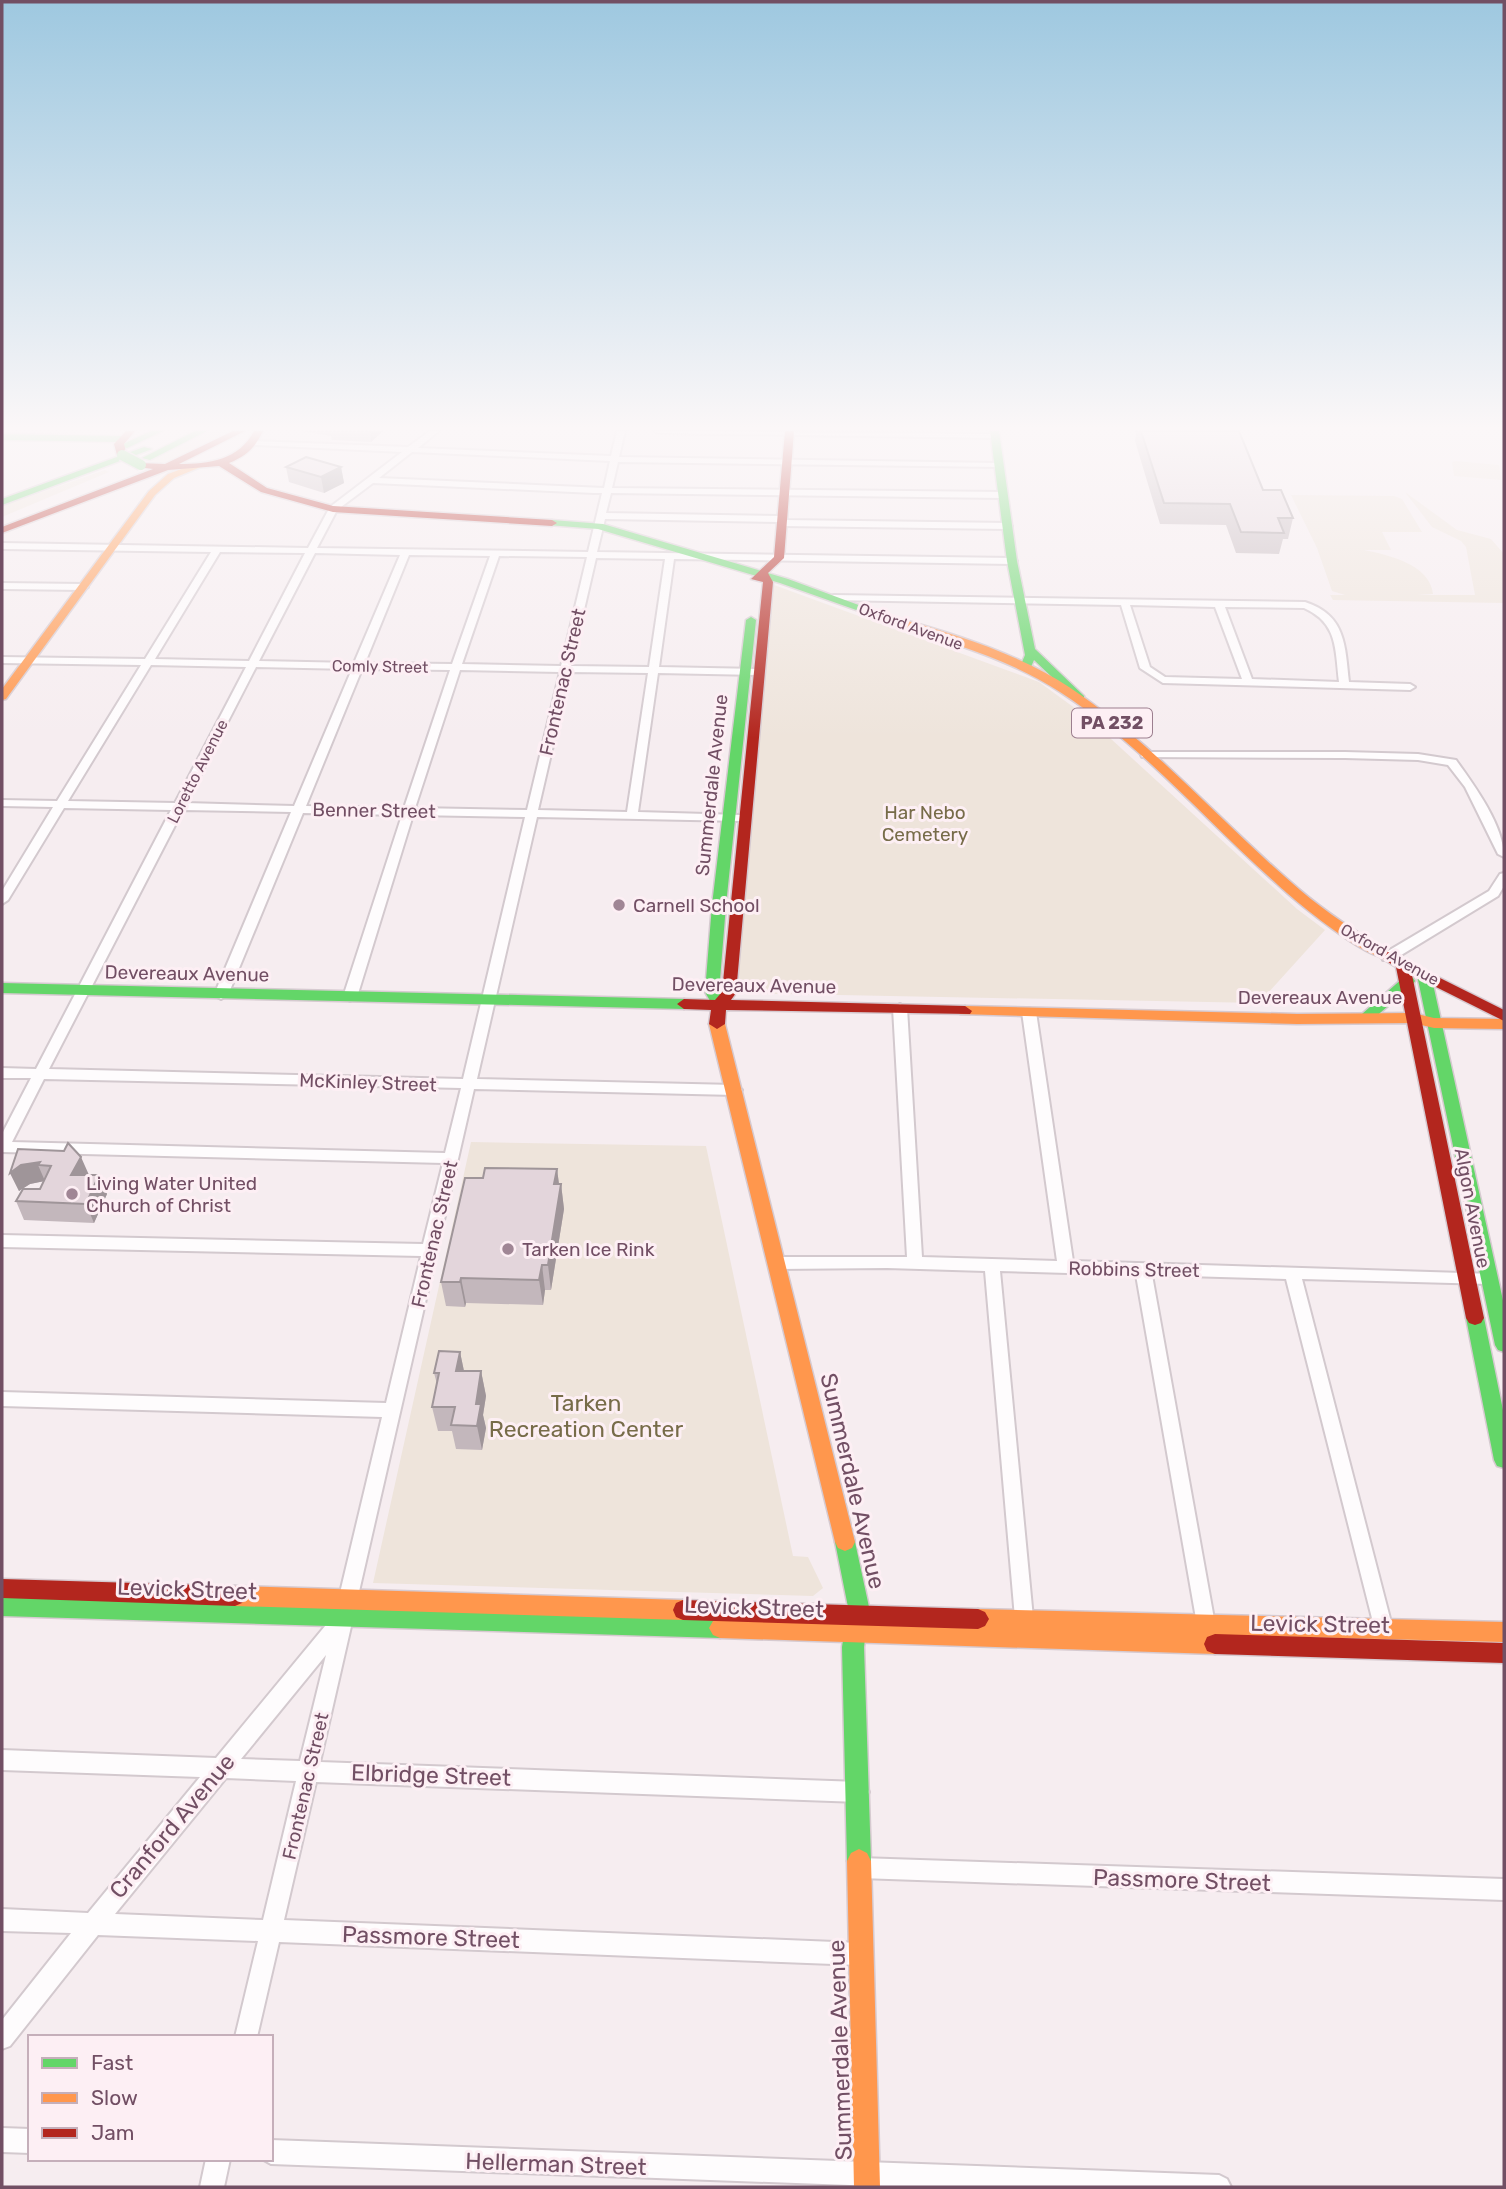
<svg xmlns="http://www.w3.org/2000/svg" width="1506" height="2189" viewBox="0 0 1506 2189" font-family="Rubik,sans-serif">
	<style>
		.green { fill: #eee4db }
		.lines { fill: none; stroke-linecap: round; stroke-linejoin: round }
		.street-casing { stroke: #d3c9ce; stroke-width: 4 }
		.fast-casing { stroke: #d6cad0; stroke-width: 3 }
		.slow-casing { stroke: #d6cad0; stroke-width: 3 }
		.jam-casing { stroke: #d6cad0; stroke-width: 3 }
		.street { fill: #fefcfd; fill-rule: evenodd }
		.fast { fill: #63d668; fill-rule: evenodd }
		.slow { fill: #ff974d; fill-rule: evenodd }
		.jam { fill: #b3261e; fill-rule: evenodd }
		.fast-bridge-casing { stroke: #d5c8cf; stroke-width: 13; stroke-linecap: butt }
		.fast-bridge { stroke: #63d668; stroke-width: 10 }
		.wall { fill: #c3b7bc }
		.shaded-wall { fill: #9f9599 }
		.building { fill: #e3d5db; stroke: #9f9599; stroke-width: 2 }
		.poi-dot { fill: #a08695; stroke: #fdeff4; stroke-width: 2.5 }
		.labels { text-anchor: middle; stroke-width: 6; stroke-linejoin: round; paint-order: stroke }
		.far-street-label { font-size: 16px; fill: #724f64; stroke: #fdeff4 }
		.shield { fill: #fdeff4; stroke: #9c7f8f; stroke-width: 2 }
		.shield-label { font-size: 18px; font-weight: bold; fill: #724f64 }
		.street-label { font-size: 19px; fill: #724f64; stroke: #fdeff4 }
		.park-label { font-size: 19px; fill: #776c49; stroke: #fdeff4 }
		.poi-label { font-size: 19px; fill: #724f64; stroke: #fdeff4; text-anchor: start }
		.near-park-label { font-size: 23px; fill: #776c49; stroke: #fdeff4 }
		.near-street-label { font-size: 23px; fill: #724f64; stroke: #fdeff4 }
	</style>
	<rect width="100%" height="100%" fill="#f6edf0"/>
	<path class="green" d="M211 431H233L166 464 149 461Z
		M1456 461 1499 465 1501 480 1454 476 1452 462Z
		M105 470 109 472 2 517V506Z
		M1405 492 1457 530 1491 539 1504 554V603L1333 600 1330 595H1345L1332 591 1317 548 1291 495 1394 496 1402 499 1422 532H1382L1391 550H1364C1388 555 1430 564 1433 594L1417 595H1475L1466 547 1461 541 1432 527Z
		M774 585 1039 682 1087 717 1297 909 1325 930 1259 1003 735 993Z
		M471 1142 706 1146 793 1556 808 1557 823 1588 813 1596 373 1583Z"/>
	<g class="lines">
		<g class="street-casing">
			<path id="street" d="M430 431H439L418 448 611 456 617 431H625L619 457 998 463 1002 465 1001 467 618 462 612 488 1003 492 1007 495 1003 498 611 493 606 513 782 516 785 517V520L1008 523 1012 526 1008 529 782 526 779 525V522L605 519 597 552 1012 558 1017 561 1012 564 674 559 659 667 758 669 763 672 758 675 658 673 638 812 741 815 747 818 741 821 537 817 477 1079 735 1085 742 1090 735 1095 474 1089 320 1762 859 1782 866 1785 869 1792 866 1799 859 1802 316 1782 284 1920 859 1943 867 1946 870 1954 867 1962 859 1965 279 1942 257 2037H235L258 1941 98 1935 10 2046 2 2049V2020L71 1933 2 1931V1909L88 1913 200 1777 2 1770V1750L216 1758 335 1614 382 1417 2 1406V1392L386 1403 421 1256 2 1247V1235L423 1244 443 1163 2 1152V1134L31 1078H2V1068L36 1069 171 810 64 808 8 900 2 904V891L53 807 2 806V800L57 801 141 665 2 663V657L145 659 211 552 2 549V543L308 548 330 507 402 452 256 445 252 443 253 441 408 447ZM412 452 610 461 604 488 379 478ZM373 483 594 493H602L588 552 317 548 337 510ZM220 552 305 553 249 661 155 659ZM315 553 400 555 354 663 259 661ZM409 555 490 556 452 664 365 663ZM499 556 587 557 561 666 462 664ZM596 558 665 559 649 667 571 666ZM151 665 246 667 175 803 68 801ZM256 667 352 669 294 806 186 803ZM362 669 450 670 404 808 306 806ZM460 670 560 672 527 810 415 808ZM570 672 648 673 627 812 538 810ZM183 810 291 812 214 995 221 999 228 995 303 813 402 815 343 997 350 1001 357 997 413 815 525 817 463 1079 49 1069ZM44 1079 461 1088 445 1153 12 1142ZM326 1655 300 1761 241 1759ZM226 1778 296 1781 263 1920 115 1914Z
				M655 431 995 434 999 436 995 438 659 433Z
				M2 583 83 584 88 587 83 590 2 589Z
				M834 595 1305 602C1346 615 1345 646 1349 682L1410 684 1415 687 1410 690 1163 683 1140 668 1121 605 831 600V596ZM1130 605 1215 607 1242 679 1165 677 1150 667ZM1225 607 1304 608C1338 623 1335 649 1339 682L1252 679Z
				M1146 752H1345L1418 754 1456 760C1474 785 1504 826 1504 857L1498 854 1465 787 1448 765 1418 760 1345 758 1142 757 1141 755Z
				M1504 873V886L1498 896 1393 960H1383L1382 957 1383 954 1489 891 1500 874Z
				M900 1004 907 1008 922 1257 1057 1261 1022 1012 1029 1008 1036 1012 1073 1261 1495 1274 1497 1278 1495 1282 1489 1284 1302 1279 1393 1630 1391 1636 1384 1639 1377 1636 1375 1630 1286 1279 1152 1275 1216 1630 1214 1636 1207 1639 1200 1636 1198 1630 1136 1275 1000 1271 1033 1618 1031 1624 1024 1627 1017 1624 1015 1618 985 1271 887 1268 778 1269 773 1267 770 1263 773 1259 778 1257H907L893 1008Z
				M860 1858 1504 1879V1900L860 1878 853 1875 850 1868 853 1861Z
				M2 2128 30 2129V2153L2 2152Z
				M271 2140 1219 2175 1227 2179 1231 2187H904L271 2164 262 2159H271Z
				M206 2159H230L224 2187H200Z"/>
		</g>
		<g class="fast-casing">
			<path id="fast" d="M151 431H163L127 448 119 446Z
				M195 431H207L150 460 142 458Z
				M990 431H999L1017 561 1035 649 1084 696V700H1076L1034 660 1030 669 1020 667 1025 655 1007 561Z
				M2 434 122 436 127 439 122 442 2 440Z
				M144 447 152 449 2 505V499Z
				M552 520 603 524 788 579 902 621 893 623 780 583 598 529 548 525V521Z
				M751 617 756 620 726 905 719 992 726 1005 719 1010 714 1008 705 992 712 905 746 620Z
				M1424 970 1431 975 1504 1305V1352L1498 1350 1495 1345 1417 975Z
				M1408 976 1413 978 1415 981 1413 984 1372 1020H1362L1360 1017 1362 1014 1403 978Z
				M2 983 684 999 691 1004 684 1009 2 993Z
				M1475 1311 1481 1313 1484 1318 1504 1415V1468L1497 1466 1494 1460 1466 1318 1469 1313Z
				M845 1533 852 1536 855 1542 869 1607 864 1647 871 1861 867 1869 859 1873 851 1869 847 1861 842 1647 848 1607 835 1542 838 1536Z
				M2 1596 720 1618 727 1621 731 1628 727 1635 720 1638 2 1616Z"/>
		</g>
		<g class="slow-casing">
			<path id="slow" d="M195 464 203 466 174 478 155 495 6 699 2 700V689L149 491 168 474Z
				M897 618C953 633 1021 655 1069 687 1155 744 1222 824 1300 890 1327 913 1357 932 1387 951L1389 954 1387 957C1369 962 1294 900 1278 885 1206 821 1142 745 1060 692 1010 659 949 643 893 623L892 621Z
				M965 1006 1297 1014 1413 1013 1434 1018 1504 1019V1029L1434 1028 1413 1023 1297 1024 960 1014 958 1011Z
				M717 1019 725 1024 855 1542 852 1548 845 1551 838 1548 835 1542 709 1024Z
				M235 1586 683 1600 690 1603 693 1610 690 1617 683 1620 235 1606 228 1603 225 1596 228 1589Z
				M978 1609 1504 1622V1642L1217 1635 1223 1637 1226 1644 1223 1651 1215 1654 720 1638 713 1635 709 1628 713 1621 720 1618 971 1626 967 1619 971 1612Z
				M859 1849 867 1853 871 1861 880 2187H854L847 1861 851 1853Z"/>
		</g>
		<g class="jam-casing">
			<path id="jam" d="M126 431H135L124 444 127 455 122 458 117 455 114 444Z
				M233 431H245L179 464C209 464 239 460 254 431H263C255 448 246 456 229 463L267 488 333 506 552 520 557 523 552 526 333 512 261 492 219 466 168 470 2 533V527L153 469 138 467V463L165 464Z
				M785 431H794L784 558 768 573 773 582 736 993 731 1000 965 1006 972 1011 970 1014 726 1010 725 1024 717 1029 709 1024 711 1010 684 1009 677 1004 684 999 715 1000 722 992 763 582 751 579 774 557Z
				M1382 949 1504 1010V1021L1412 975 1484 1318 1481 1323 1475 1325 1469 1323 1466 1318 1396 967 1375 954Z
				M2 1579 235 1586 242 1589 245 1596 242 1603 235 1606 2 1598Z
				M683 1600 978 1609 985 1612 989 1619 985 1626 978 1629 683 1620 676 1617 673 1610 676 1603Z
				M1215 1634 1504 1643V1663L1215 1654 1207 1651 1204 1644 1207 1637Z"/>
		</g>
		<use href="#street" class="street"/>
		<use href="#fast" class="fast"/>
		<use href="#slow" class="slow"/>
		<use href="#jam" class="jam"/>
		<g class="fast-bridge-casing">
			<path id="fast-bridge" d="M122 455 141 465"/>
		</g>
		<use href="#fast-bridge" class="fast-bridge"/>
	</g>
	<path class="wall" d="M302 431H383L371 442 332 440 331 436Z
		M1135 431H1239L1263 490 1293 518 1288 539H1283L1279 554 1236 553 1226 525 1160 524 1135 441 1136 434Z
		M286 467H341L344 483 324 493 289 482Z
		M18 1149 89 1175 107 1194 94 1223 24 1220 16 1201 40 1189 44 1181 30 1184 19 1191 10 1173Z
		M557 1169 559 1184H561L564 1209 551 1290H545L543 1305 466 1303 465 1307 446 1306 441 1282 483 1178Z
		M460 1352 464 1371H481L486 1396 483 1415 486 1428 482 1450 456 1449 452 1431H438L432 1407 437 1384 434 1373Z"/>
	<path class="shaded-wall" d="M370 431H383L371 442Z
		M341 467 344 483 324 493 321 477Z
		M81 1157 89 1175H71Z
		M40 1162 38 1165 45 1181 30 1184 19 1191 10 1173 21 1165Z
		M557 1169 560 1192 561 1184 564 1209 551 1290 548 1265 554 1184Z
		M99 1175 107 1194 94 1223 86 1204Z
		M542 1265 545 1290 543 1305 539 1280Z
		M461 1278 466 1303 465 1307 460 1282Z
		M460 1352 465 1376 456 1371Z
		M481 1371 486 1396 483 1415 486 1428 482 1450 477 1426 476 1404Z"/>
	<path class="building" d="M1141 431H1239L1263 490H1281L1293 518H1278L1284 533 1241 532 1230 504 1164 503Z
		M306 457 341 467 321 477 286 467Z
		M68 1143 81 1157 71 1175H99L86 1204 16 1201 23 1189H40L51 1166 38 1165 40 1162 21 1165 10 1173 18 1149 64 1151Z
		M485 1168 557 1169 554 1184H561L548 1265H542L539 1280 461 1278 460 1282H441L465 1178H483Z
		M439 1351 460 1352 456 1371H481L476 1404H481L477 1426 451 1425 455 1407H432L439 1373H434Z"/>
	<linearGradient id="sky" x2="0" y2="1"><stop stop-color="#9ec8e0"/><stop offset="0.58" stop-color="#fbf7f8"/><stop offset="1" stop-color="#fbf7f8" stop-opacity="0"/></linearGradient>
	<rect width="1506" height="738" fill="url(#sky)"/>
	<g class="poi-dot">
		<circle cx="619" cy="905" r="7"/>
		<circle cx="72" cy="1194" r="7"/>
		<circle cx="508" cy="1249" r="7"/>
	</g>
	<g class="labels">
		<g class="far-street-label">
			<text transform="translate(911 626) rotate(20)" y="6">Oxford Avenue</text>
			<text transform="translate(380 666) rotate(1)" y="6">Comly Street</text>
			<text transform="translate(197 771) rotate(-63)" y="6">Loretto Avenue</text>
			<text transform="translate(1390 954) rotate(29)" y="6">Oxford Avenue</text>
		</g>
		<rect class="shield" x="1072" y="708.5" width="80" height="29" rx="5"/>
		<g class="shield-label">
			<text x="1112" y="729">PA 232</text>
		</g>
		<g class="street-label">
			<text transform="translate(562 682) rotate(-77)" y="7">Frontenac Street</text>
			<text transform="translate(711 785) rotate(-84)" y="7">Summerdale Avenue</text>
			<text transform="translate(374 810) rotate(1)" y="7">Benner Street</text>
			<text transform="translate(187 973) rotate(1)" y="7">Devereaux Avenue</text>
			<text transform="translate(754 985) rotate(1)" y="7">Devereaux Avenue</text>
			<text x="1320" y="1004">Devereaux Avenue</text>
			<text transform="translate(368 1082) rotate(2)" y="7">McKinley Street</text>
			<text transform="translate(1473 1208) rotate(79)" y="7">Algon Avenue</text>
			<text transform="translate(434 1234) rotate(-77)" y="7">Frontenac Street</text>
			<text transform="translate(1134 1269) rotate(1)" y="7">Robbins Street</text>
			<text transform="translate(305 1786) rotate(-77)" y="7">Frontenac Street</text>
		</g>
		<g class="park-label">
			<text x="925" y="819">Har Nebo<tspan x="925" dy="22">Cemetery</tspan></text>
		</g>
		<g class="poi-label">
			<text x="633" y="912">Carnell School</text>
			<text x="86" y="1190">Living Water United<tspan x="86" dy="22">Church of Christ</tspan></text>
			<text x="522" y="1256">Tarken Ice Rink</text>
		</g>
		<g class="near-park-label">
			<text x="586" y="1411">Tarken<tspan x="586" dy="26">Recreation Center</tspan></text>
		</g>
		<g class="near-street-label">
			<text transform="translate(853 1481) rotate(77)" y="8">Summerdale Avenue</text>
			<text transform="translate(187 1589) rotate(2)" y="8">Levick Street</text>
			<text transform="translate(754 1607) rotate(2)" y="8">Levick Street</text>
			<text transform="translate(1320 1624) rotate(1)" y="8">Levick Street</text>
			<text transform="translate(431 1775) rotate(2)" y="8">Elbridge Street</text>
			<text transform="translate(172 1826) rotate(-50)" y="8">Cranford Avenue</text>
			<text transform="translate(1182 1880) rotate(2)" y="8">Passmore Street</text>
			<text transform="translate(431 1937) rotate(2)" y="8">Passmore Street</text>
			<text transform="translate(840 2050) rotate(-92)" y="8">Summerdale Avenue</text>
			<text transform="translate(556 2164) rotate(2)" y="8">Hellerman Street</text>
		</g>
	</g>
	<rect width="1506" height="2189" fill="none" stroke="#724f64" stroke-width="7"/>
	<rect x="28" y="2035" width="245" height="126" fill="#fdeff4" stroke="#c5afba" stroke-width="2"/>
	<rect x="42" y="2058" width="35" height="10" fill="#63d668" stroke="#c5afba" stroke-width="2"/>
	<text x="91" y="2070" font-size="21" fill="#724f64">Fast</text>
	<rect x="42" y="2093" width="35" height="10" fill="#ff974d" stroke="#c5afba" stroke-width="2"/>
	<text x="91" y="2105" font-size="21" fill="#724f64">Slow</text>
	<rect x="42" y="2128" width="35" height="10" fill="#b3261e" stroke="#c5afba" stroke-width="2"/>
	<text x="91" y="2140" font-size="21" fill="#724f64">Jam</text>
</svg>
